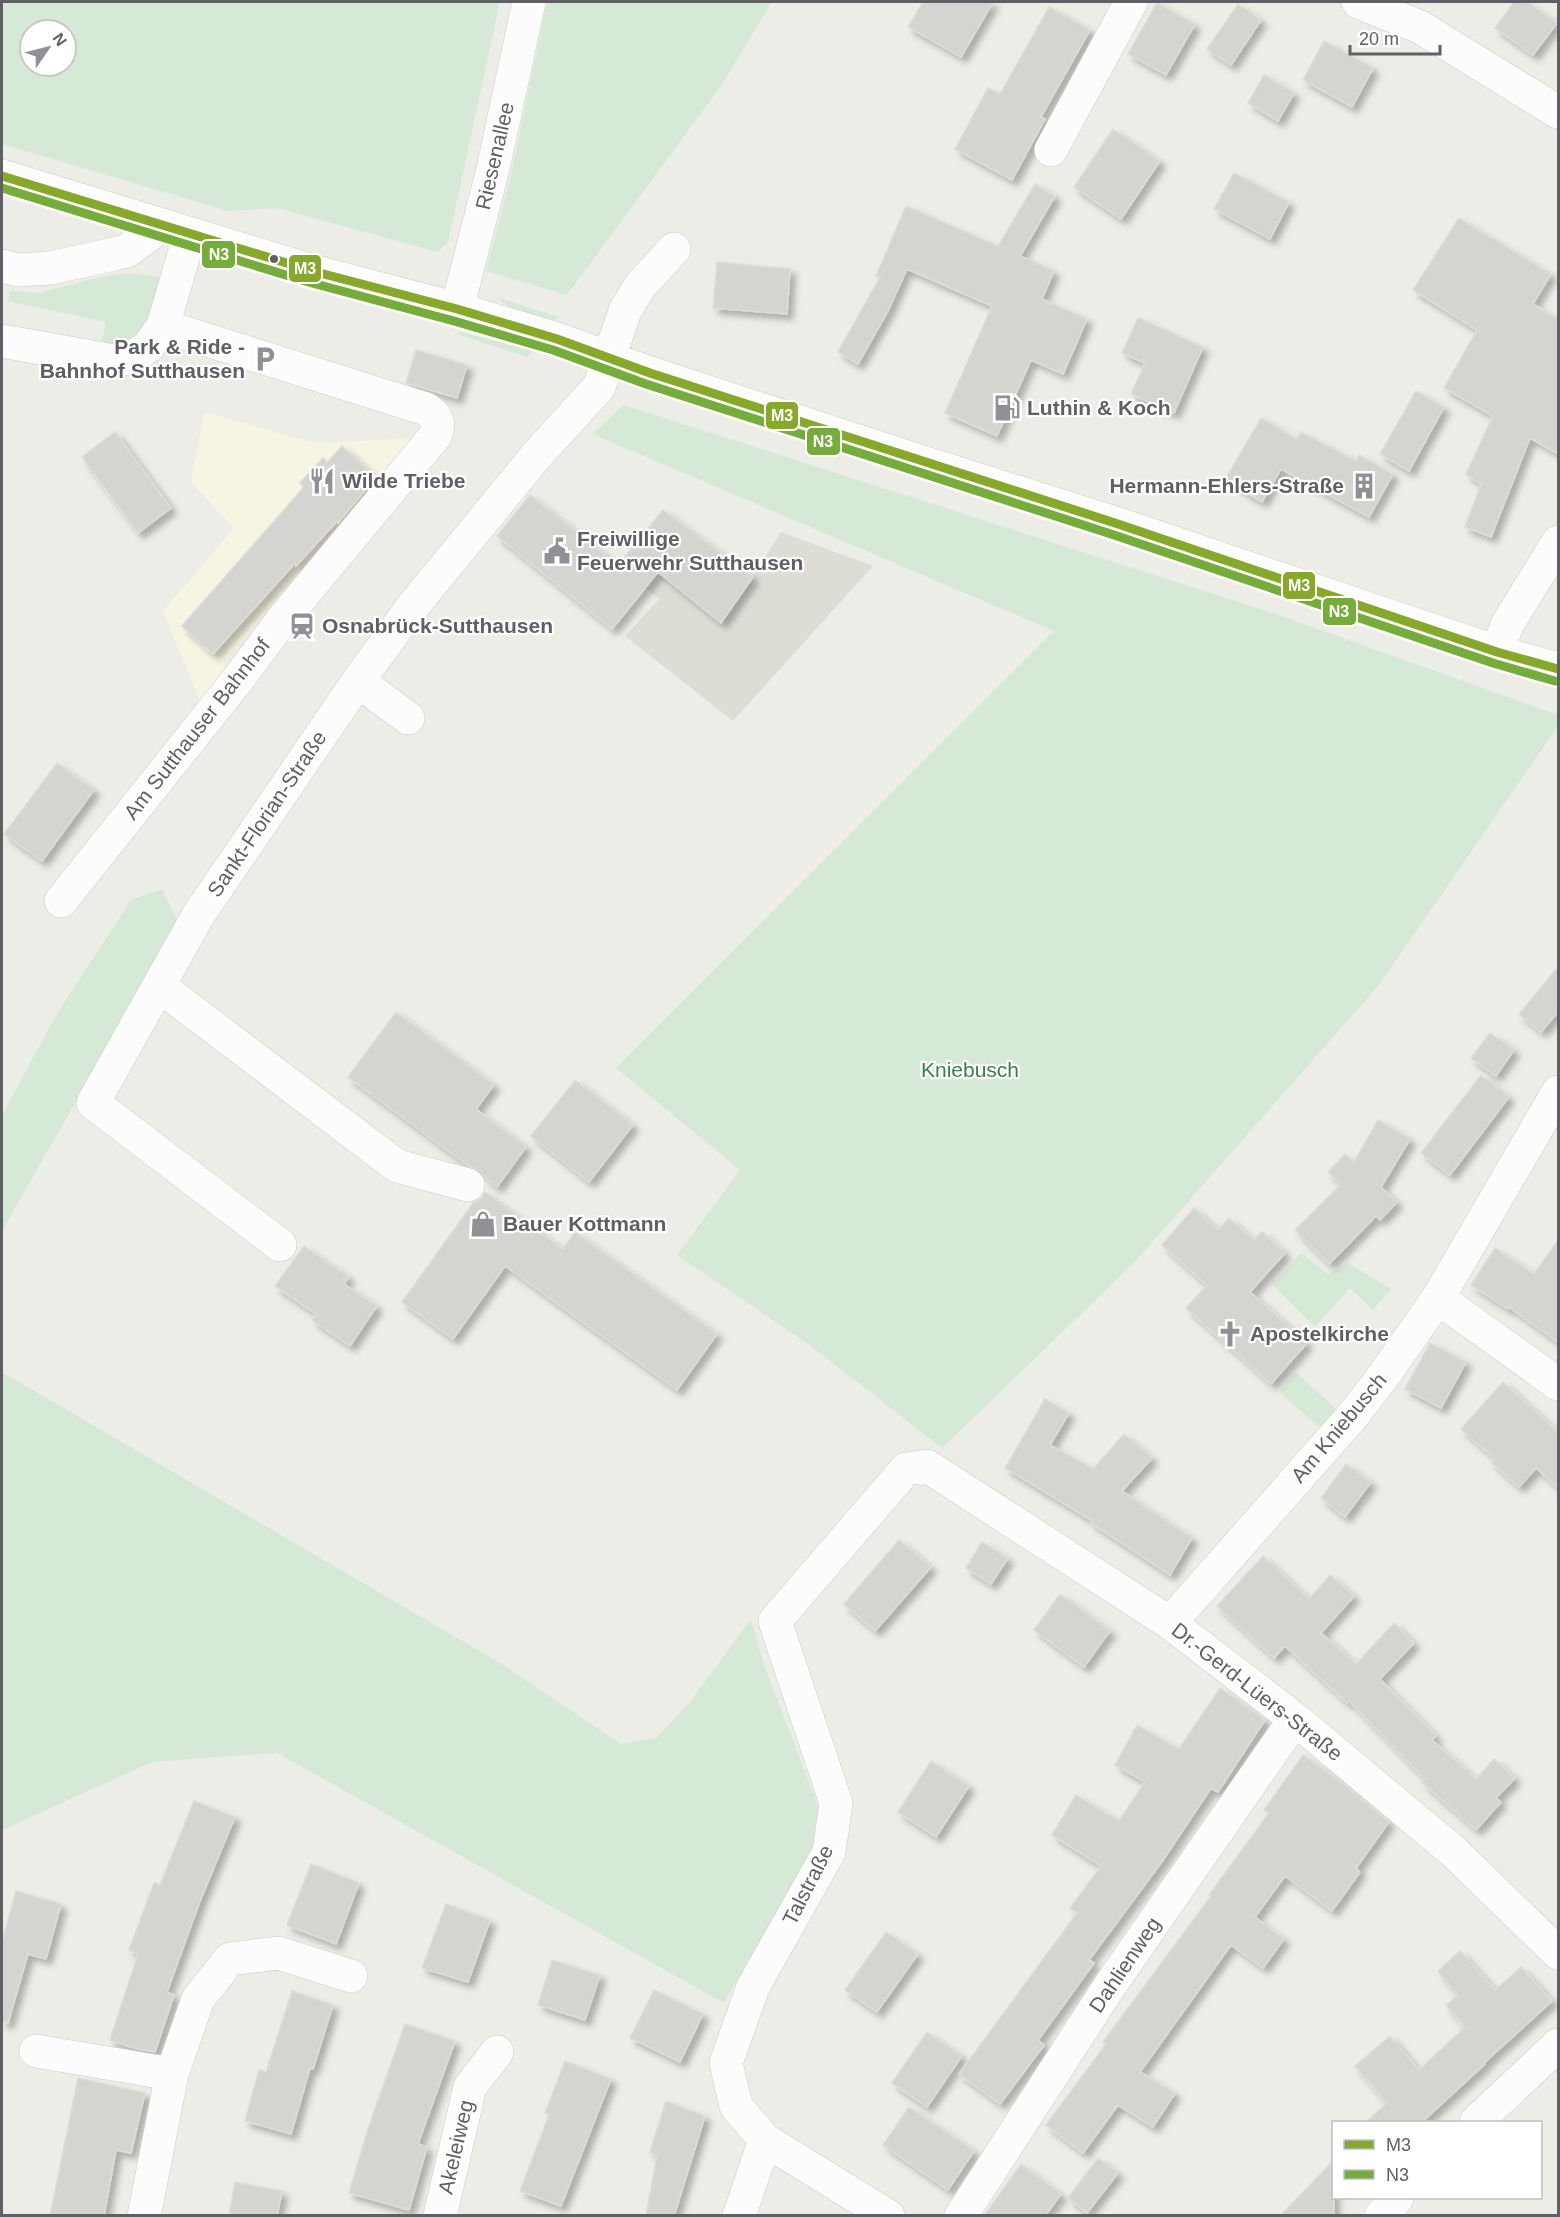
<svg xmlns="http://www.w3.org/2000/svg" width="1560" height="2217" viewBox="0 0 1560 2217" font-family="Arial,sans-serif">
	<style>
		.commercial { fill: #f6f4e2 }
		.education { fill: #ddddd6 }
		.green { fill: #d6e9d7; fill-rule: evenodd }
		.building { fill: #d4d4d1; stroke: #dcdcd8; stroke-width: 1.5; filter: url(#shadow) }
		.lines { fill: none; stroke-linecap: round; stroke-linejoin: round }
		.minor-casing { stroke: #cacac8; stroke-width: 34 }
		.minor { stroke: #fcfcfc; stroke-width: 33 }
		.bus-1-casing { stroke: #fff; stroke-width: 14 }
		.bus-2-casing { stroke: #fff; stroke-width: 14 }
		.bus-1 { stroke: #86a92c; stroke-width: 9 }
		.bus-2 { stroke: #76ac3b; stroke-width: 9 }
		.bus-dot { fill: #5e6066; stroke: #fff; stroke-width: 2 }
		.labels { text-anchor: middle; stroke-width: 4.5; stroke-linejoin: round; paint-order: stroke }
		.street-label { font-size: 21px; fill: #5e6066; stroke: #fff }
		.poi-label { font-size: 21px; font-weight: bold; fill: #5e6066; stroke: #fff; text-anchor: start }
		.park-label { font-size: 21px; fill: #388247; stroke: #fff }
		.line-badge { stroke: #fff; stroke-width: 2 }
		.badge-label { font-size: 16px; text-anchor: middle; font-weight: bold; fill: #fff }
	</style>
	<defs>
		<filter id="shadow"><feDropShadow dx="5.5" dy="5.5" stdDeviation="3" flood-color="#0004"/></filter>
	</defs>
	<rect width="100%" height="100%" fill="#edede8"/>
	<path class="commercial" d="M204 412 315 443 419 438 223 663 230 673 203 708 163 611 234 528 191 482Z"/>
	<path class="education" d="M663 510 753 576 781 532 873 566 733 721 625 636 659 599 618 565Z"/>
	<path class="green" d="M2 2H500L448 242 438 252 277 208 228 211 2 144ZM30 30H66V66H30Z
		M547 2H772L721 86 567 295 486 271 510 180Z
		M132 273 165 278 152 323 124 345H101L106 322 7 301 11 291 38 293 104 276Z
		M496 297 558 317 552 324 510 307Z
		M460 332 534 350 527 357 459 335Z
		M624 405 1276 614 1558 715V726L1379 985 1135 1262 942 1448 811 1346 677 1255 740 1170 616 1068 1054 631 592 434Z
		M162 889 178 922 2 1231V1115L55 1017 131 900Z
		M1301 1253 1328 1274 1348 1263 1391 1289 1373 1310 1350 1288 1315 1327 1272 1284Z
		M2 1372 500 1663 621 1744 656 1738 690 1702 751 1619 762 1659 819 1809 814 1849 724 2003 277 1753 152 1762 2 1830Z
		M1296 1372 1337 1410 1321 1429 1279 1392Z"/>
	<path class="building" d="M923 2H993L961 57 908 27Z
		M1514 2H1527L1557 23 1533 55 1495 28Z
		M1157 3 1195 24 1166 75 1128 54Z
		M1238 4 1261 20 1231 65 1207 49Z
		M1049 7 1090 30 1041 117 1045 119 1012 180 955 149 988 88 1000 94Z
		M1324 41 1373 68 1352 107 1303 80Z
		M1264 75 1294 93 1278 121 1248 103Z
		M1113 129 1160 161 1121 219 1074 187Z
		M1234 173 1289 202 1270 239 1214 209Z
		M1035 184 1055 196 1020 256 1054 271 1042 299 1087 319 1063 374 1031 360 997 436 945 413 992 306 907 269 888 311 858 364 838 352 880 277 876 276 906 206 998 246Z
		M1459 218 1551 274 1533 304 1558 319V454L1530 438 1491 537 1465 527 1481 484 1466 474 1493 416 1444 388 1477 330 1413 290Z
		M717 262 790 269 787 314 713 308Z
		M1138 318 1203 347 1174 413 1131 394 1145 363 1122 353Z
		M416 350 467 365 457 398 406 383Z
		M1416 391 1444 407 1409 471 1380 454Z
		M1261 418 1297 439 1301 432 1356 461 1359 455 1393 474 1369 517 1281 469 1262 502 1225 480Z
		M115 432 171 508 138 533 82 457Z
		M342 446 376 477 338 523 337 521 296 566 295 563 213 654 182 626 304 487 300 483 323 458 327 463Z
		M530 495 618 565 663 510 753 577 721 623 658 572 612 629 497 536Z
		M57 763 94 790 42 861 4 834Z
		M1558 967V1012L1541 1032 1519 1014Z
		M396 1012 494 1085 476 1109 526 1147 497 1187 485 1177 481 1171 469 1166 348 1077Z
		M1490 1033 1514 1050 1496 1076 1471 1058Z
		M1481 1075 1509 1097 1450 1175 1421 1153Z
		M575 1080 633 1125 589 1182 531 1136Z
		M1378 1120 1410 1139 1381 1187 1397 1202 1380 1220 1376 1216 1329 1264 1295 1230 1341 1184 1328 1172 1345 1154 1354 1162Z
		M485 1192 563 1249 575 1232 717 1334 677 1390 505 1266 453 1339 402 1302 473 1203 481 1199Z
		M1194 1208 1218 1230 1229 1218 1254 1240 1262 1232 1285 1253 1250 1292 1307 1343 1271 1384 1186 1308 1207 1285 1162 1245Z
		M1558 1240V1342L1509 1307 1508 1309 1471 1285 1495 1248 1534 1274Z
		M304 1246 349 1277 344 1284 377 1306 350 1346 312 1320 316 1314 275 1286Z
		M1430 1343 1466 1362 1441 1408 1405 1389Z
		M1503 1382 1558 1432V1488L1536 1468 1519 1487 1491 1462 1494 1458 1461 1429Z
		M1045 1399 1069 1413 1050 1445 1093 1469 1124 1434 1152 1458 1122 1491 1192 1538 1170 1575 1091 1523 1093 1521 1005 1468Z
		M1346 1464 1371 1482 1345 1517 1321 1498Z
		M899 1540 931 1567 875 1631 844 1604Z
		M982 1542 1008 1558 991 1584 966 1568Z
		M1263 1556 1309 1599 1330 1575 1354 1596 1321 1633 1356 1664 1394 1623 1414 1643 1380 1679 1436 1736 1432 1740 1476 1779 1494 1759 1515 1778 1496 1798 1501 1802 1476 1830 1422 1782 1425 1779 1349 1701 1347 1703 1285 1646 1274 1658 1217 1606Z
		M1060 1594 1110 1631 1084 1667 1034 1630Z
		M1220 1688 1265 1720 1218 1792 1211 1788 1161 1863 1089 1960 1094 1963 1038 2040 1044 2045 1000 2104 959 2074 1077 1913 1070 1908 1101 1866 1052 1835 1076 1795 1119 1821 1145 1782 1115 1765 1137 1725 1179 1749Z
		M1303 1755 1342 1783 1389 1822 1356 1868 1360 1872 1332 1911 1285 1876 1255 1917 1284 1939 1263 1968 1231 1945 1140 2072 1175 2093 1153 2127 1118 2105 1083 2153 1046 2125 1106 2044 1103 2042 1211 1896 1209 1895 1269 1813 1264 1810Z
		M931 1761 969 1786 936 1837 898 1812Z
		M194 1801 235 1817 200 1901 167 1992 174 1995 155 2052 137 2049 110 2040 138 1954 129 1950 154 1883 160 1885Z
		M311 1864 359 1883 336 1944 287 1925Z
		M16 1891 61 1904 46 1959 28 1954 8 2023 2 2022V1942Z
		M446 1904 490 1920 468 1982 422 1968Z
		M886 1932 918 1954 877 2012 845 1990Z
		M1460 1951 1495 1990 1521 1967 1552 2001 1484 2063 1485 2064 1422 2122H1366L1387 2103 1355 2066 1390 2036 1419 2070 1465 2027 1446 2005 1458 1995 1438 1971Z
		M552 1960 600 1975 585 2020 538 2005Z
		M654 1990 703 2014 680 2062 630 2038Z
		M292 1991 333 2005 313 2069 310 2068 291 2134 245 2121 259 2070 266 2072Z
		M405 2024 455 2041 418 2144 427 2147 409 2210 349 2193 368 2129Z
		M927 2032 962 2056 927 2107 892 2083Z
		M565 2061 611 2079 561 2206 520 2191 549 2115 545 2113Z
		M78 2078 145 2093 131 2153 116 2150 104 2216H50Z
		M666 2101 705 2116 674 2216H646L657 2155 650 2152Z
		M909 2107 974 2151 948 2190 883 2145Z
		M1098 2158 1118 2173 1087 2213 1068 2198Z
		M1334 2160V2216H1280Z
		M1021 2164 1061 2194 1045 2216H984Z
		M235 2182 282 2191 277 2216H229Z"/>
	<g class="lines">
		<g class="minor-casing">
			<path id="minor" d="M1358 2 1420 27 1558 112
				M1051 150 1131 2
				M2 176 316 272 457 309 557 339 650 373 916 460 1115 523 1497 652 1558 669
				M2 266 18 270 50 268 110 255 127 251 162 225
				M457 309 493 169 529 2
				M2 341 114 361 133 357 149 346 163 326 190 234
				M1497 652 1507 625 1558 542
				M358 681 408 718
				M61 901 239 678 283 619 435 436C441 423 437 416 426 409L163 326
				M159 986 397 1166 468 1185
				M280 1245 93 1103 199 914 358 681 413 606 536 456 599 387 625 311 640 286 674 249
				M1438 1298 1558 1384
				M1170 1623 1355 1413 1384 1375 1438 1298 1558 1092
				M36 2051 172 2074
				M1476 2122 1558 2045
				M144 2216 172 2074 198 1999 230 1959 278 1953 351 1976
				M440 2216 470 2087 497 2052
				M739 2216 765 2140
				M888 2216 765 2140 736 2106 726 2063 753 1987 829 1852 836 1803 775 1621 906 1469 927 1466 1170 1623 1295 1719 1454 1852 1558 1953
				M961 2216 1109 1987 1295 1719
				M1381 2216 1397 2198"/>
		</g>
		<use href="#minor" class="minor"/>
		<g class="bus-1-casing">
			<path id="bus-1" d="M2 176 316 272 457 309 557 339 650 373 1115 523 1497 652 1558 669"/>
		</g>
		<g class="bus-2-casing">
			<path id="bus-2" d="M2 188 312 283 454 321 553 350 646 384 1111 534 1493 663 1555 681"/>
		</g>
		<use href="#bus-1" class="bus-1"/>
		<use href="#bus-2" class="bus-2"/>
	</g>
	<defs>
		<g id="parking-bare" transform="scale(2.07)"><path d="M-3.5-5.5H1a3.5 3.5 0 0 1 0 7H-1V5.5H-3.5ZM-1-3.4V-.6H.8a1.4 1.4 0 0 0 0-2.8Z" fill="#909194" stroke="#fff" stroke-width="2.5" paint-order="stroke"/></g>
		<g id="fuel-bare" transform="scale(2.07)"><path d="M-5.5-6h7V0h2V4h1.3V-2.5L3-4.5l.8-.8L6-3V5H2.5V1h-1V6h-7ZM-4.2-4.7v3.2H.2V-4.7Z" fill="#909194" stroke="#fff" stroke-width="2.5" paint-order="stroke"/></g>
		<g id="restaurant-bare" transform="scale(2.07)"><path d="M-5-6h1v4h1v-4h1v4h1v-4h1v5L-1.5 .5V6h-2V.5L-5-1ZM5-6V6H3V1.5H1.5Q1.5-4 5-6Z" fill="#909194" stroke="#fff" stroke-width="2.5" paint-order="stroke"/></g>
		<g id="building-bare" transform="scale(2.07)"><path d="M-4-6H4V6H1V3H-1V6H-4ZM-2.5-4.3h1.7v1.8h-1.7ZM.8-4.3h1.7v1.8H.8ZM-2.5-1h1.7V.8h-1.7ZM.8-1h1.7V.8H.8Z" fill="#909194" stroke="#fff" stroke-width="2.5" paint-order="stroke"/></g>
		<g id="civic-bare" transform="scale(2.07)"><path d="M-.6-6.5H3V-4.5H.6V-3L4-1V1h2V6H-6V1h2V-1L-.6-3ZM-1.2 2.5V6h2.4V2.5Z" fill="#909194" stroke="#fff" stroke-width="2.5" paint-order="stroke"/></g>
		<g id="station-bare" transform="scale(2.07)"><path d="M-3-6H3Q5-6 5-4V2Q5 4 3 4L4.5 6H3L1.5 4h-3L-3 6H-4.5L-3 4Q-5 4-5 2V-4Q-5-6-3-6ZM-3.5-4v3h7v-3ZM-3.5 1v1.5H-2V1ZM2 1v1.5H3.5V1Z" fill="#909194" stroke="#fff" stroke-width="2.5" paint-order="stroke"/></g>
		<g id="shop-bare" transform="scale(2.07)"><path d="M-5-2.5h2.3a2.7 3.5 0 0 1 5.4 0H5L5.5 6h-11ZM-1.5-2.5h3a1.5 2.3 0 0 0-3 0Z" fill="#909194" stroke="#fff" stroke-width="2.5" paint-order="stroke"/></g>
		<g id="church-bare" transform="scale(2.07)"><path d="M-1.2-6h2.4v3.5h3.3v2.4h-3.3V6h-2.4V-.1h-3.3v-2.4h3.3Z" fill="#909194" stroke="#fff" stroke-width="2.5" paint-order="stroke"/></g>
	</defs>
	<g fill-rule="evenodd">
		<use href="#parking-bare" x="265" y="359"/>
		<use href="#fuel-bare" x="1007" y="408"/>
		<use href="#restaurant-bare" x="322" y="481"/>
		<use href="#building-bare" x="1364" y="486"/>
		<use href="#civic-bare" x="557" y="551"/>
		<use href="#station-bare" x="302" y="626"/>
		<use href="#shop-bare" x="483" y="1224"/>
		<use href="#church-bare" x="1230" y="1334"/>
	</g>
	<circle class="bus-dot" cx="274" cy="259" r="5"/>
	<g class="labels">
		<g class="street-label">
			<text transform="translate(495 156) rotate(-77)" y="7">Riesenallee</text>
			<text transform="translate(197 729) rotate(-52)" y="7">Am Sutthauser Bahnhof</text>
			<text transform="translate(267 814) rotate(-56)" y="7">Sankt-Florian-Straße</text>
			<text transform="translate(1339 1428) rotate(-50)" y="7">Am Kniebusch</text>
			<text transform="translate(1257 1692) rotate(38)" y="7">Dr.-Gerd-Lüers-Straße</text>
			<text transform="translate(808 1885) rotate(-63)" y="7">Talstraße</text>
			<text transform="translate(1125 1965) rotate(-56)" y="7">Dahlienweg</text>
			<text transform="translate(456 2147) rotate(-77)" y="7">Akeleiweg</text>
		</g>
		<g class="poi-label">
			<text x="245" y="354" text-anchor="end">Park &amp; Ride -<tspan x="245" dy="24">Bahnhof Sutthausen</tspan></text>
			<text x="1027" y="415">Luthin &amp; Koch</text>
			<text x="342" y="488">Wilde Triebe</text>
			<text x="1344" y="493" text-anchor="end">Hermann-Ehlers-Straße</text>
			<text x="577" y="546">Freiwillige<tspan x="577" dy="24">Feuerwehr Sutthausen</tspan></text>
			<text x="322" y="633">Osnabrück-Sutthausen</text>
			<text x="503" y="1231">Bauer Kottmann</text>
			<text x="1250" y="1341">Apostelkirche</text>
		</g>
		<g class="park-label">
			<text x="970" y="1077">Kniebusch</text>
		</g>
	</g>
	<g class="line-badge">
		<rect x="201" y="240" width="35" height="29" rx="6" fill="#76ac3b"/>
		<rect x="288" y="254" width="34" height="29" rx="6" fill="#86a92c"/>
		<rect x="765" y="401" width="34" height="29" rx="6" fill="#86a92c"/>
		<rect x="806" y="427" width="35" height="29" rx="6" fill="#76ac3b"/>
		<rect x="1282" y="571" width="34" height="29" rx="6" fill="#86a92c"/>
		<rect x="1322" y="597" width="35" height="29" rx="6" fill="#76ac3b"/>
	</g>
	<g class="badge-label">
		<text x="219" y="260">N3</text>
		<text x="305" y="274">M3</text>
		<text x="782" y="421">M3</text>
		<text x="823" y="447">N3</text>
		<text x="1299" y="591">M3</text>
		<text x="1339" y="617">N3</text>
	</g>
	<rect width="1560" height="2217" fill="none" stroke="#5e6066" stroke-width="6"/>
	<rect x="1332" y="2121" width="210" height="78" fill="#ffffff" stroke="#bfbfc2" stroke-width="1.5"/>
	<rect x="1344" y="2140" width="30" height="9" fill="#86a92c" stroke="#bfbfc2" stroke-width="1.5"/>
	<text x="1386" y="2151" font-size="18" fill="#5e6066">M3</text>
	<rect x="1344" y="2170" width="30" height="9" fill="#76ac3b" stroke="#bfbfc2" stroke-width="1.5"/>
	<text x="1386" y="2181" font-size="18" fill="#5e6066">N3</text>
	<g transform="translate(48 48) rotate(55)"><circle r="28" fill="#ffffff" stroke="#bfbfc2" stroke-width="1.5"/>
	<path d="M0-4.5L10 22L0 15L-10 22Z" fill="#909194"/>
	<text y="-9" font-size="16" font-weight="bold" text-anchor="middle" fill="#5e6066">N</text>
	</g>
	<path d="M1350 45v9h90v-9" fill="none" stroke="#5e6066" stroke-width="3"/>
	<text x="1359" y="45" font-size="18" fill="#5e6066" stroke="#ffffff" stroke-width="4.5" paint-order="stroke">20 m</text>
</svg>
